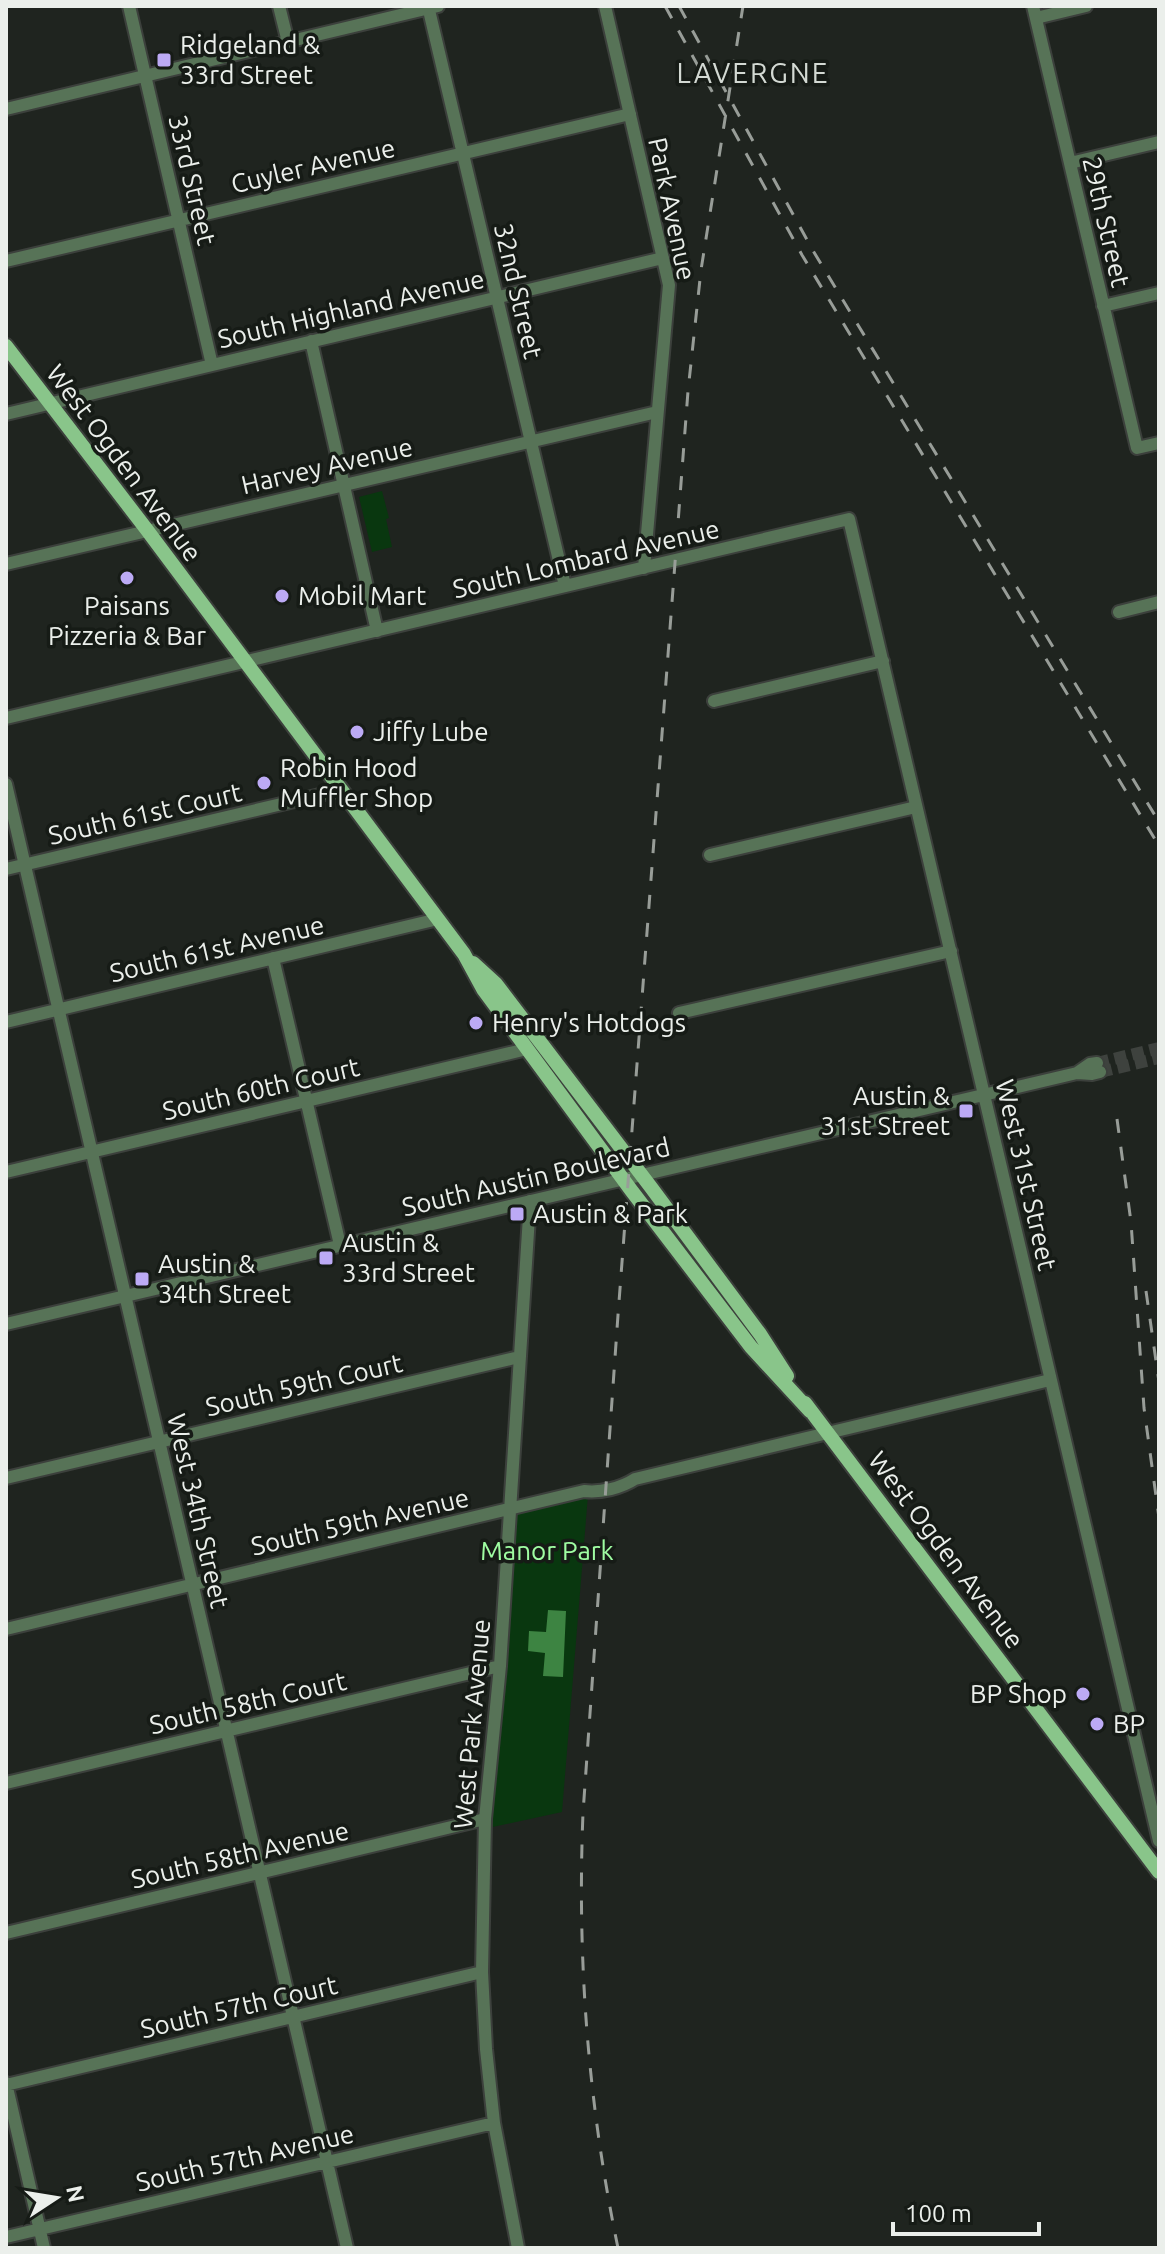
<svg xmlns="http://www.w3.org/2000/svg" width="1165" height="2254" viewBox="0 0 1165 2254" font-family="Ubuntu,sans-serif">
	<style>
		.green { fill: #09370f }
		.water { fill: #3d8442 }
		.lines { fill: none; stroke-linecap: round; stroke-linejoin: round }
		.minor-tunnel { stroke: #3e423e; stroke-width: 12; stroke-dasharray: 12 6; stroke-linecap: butt }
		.minor-casing { stroke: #3c403c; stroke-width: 16 }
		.major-casing { stroke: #3c403c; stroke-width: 18 }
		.minor { stroke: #577357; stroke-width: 12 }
		.major { stroke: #89c58a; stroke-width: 14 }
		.rail { stroke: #989d98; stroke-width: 3; stroke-dasharray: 14 14; stroke-linecap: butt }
		.poi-dot { fill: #bcaaf5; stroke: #161b16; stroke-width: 3 }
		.labels { text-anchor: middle; stroke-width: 7; stroke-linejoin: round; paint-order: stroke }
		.poi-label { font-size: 26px; fill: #ebefeb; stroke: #161b16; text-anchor: start }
		.street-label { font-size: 26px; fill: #ebefeb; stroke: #161b16 }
		.park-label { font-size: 26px; fill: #9ffda2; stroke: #161b16 }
		.neighbourhood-label { font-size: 28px; letter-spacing: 2px; fill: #d3d9d3; stroke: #161b16 }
	</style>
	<rect width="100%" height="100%" fill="#1f241f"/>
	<path class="green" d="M382 491 389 518 386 519 392 547 372 552 359 497Z
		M588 1495 562 1812 488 1828 514 1512Z"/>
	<path class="water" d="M548 1610 566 1611 563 1677 543 1676 545 1653 528 1651 529 1631 546 1632Z"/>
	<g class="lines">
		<path class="minor-tunnel" d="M1097 1063 1159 1048
			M1100 1072 1159 1058"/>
		<g class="minor-casing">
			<path id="minor" d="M129 6 212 365
				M279 6 288 42
				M428 6 565 586
				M605 6 669 285 644 568
				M1033 6 1137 448 1159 443
				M1036 18 1086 6
				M6 109 438 6
				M1070 163 1159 142
				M6 261 630 114
				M1103 306 1159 293
				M311 341 377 631
				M6 414 663 258
				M6 564 657 412
				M1119 612 1159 602
				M714 701 883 661
				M6 718 849 519 1159 1841
				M6 784 347 2248
				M710 855 916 807
				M6 869 341 790
				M273 958 340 1245
				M679 1013 951 951
				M6 1022 438 919
				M1077 1073 1090 1064 1097 1063
				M6 1172 527 1049
				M6 1324 1077 1073 1092 1074 1100 1072
				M6 1478 519 1357
				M6 1629 584 1491C601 1493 621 1488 635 1479L1050 1380
				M6 1783 500 1666
				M6 1933 485 1819
				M6 2083 44 2248
				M6 2085 482 1972
				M6 2237 494 2123
				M518 2248 494 2123 486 2049 482 1972 485 1819 500 1666 530 1201"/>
		</g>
		<g class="major-casing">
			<path id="major" d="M6 346 147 530 464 954 483 989 631 1190 751 1347 810 1411
				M473 963 496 984 650 1186 760 1334 787 1376
				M805 1403 1159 1872"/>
		</g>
		<use href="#minor" class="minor"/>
		<use href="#major" class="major"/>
		<path class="rail" d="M665 6 802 255 1159 846
			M679 6 812 249 1159 822
			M1117 1119 1131 1222 1144 1408 1159 1518
			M1146 1291 1159 1382
			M618 2248C588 2104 577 1960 583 1813L618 1315 688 391 701 270 743 6"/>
	</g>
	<g class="poi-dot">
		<rect x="156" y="52" width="16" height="16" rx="4"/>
		<circle cx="127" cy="578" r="8"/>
		<circle cx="282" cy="596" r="8"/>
		<circle cx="357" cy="732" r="8"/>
		<circle cx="264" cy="783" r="8"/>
		<circle cx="476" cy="1023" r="8"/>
		<rect x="958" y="1103" width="16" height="16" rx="4"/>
		<rect x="509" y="1206" width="16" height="16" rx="4"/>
		<rect x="318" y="1250" width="16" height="16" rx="4"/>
		<rect x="134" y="1271" width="16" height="16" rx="4"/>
		<circle cx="1083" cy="1694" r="8"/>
		<circle cx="1097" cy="1724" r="8"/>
	</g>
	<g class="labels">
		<g class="poi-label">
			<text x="180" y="54">Ridgeland &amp;<tspan x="180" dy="30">33rd Street</tspan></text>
			<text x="298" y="605">Mobil Mart</text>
			<text x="127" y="615" text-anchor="middle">Paisans<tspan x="127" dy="30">Pizzeria &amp; Bar</tspan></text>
			<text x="373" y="741">Jiffy Lube</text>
			<text x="280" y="777">Robin Hood<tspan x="280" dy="30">Muffler Shop</tspan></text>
			<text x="492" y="1032">Henry's Hotdogs</text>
			<text x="950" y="1105" text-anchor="end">Austin &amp;<tspan x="950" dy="30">31st Street</tspan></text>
			<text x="533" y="1223">Austin &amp; Park</text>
			<text x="342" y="1252">Austin &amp;<tspan x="342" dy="30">33rd Street</tspan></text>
			<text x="158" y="1273">Austin &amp;<tspan x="158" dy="30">34th Street</tspan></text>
			<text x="1067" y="1703" text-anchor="end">BP Shop</text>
			<text x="1113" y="1733">BP</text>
		</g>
		<g class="street-label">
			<text transform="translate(313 166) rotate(-13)" y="9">Cuyler Avenue</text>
			<text transform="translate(192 180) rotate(77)" y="9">33rd Street</text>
			<text transform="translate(672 209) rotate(78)" y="9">Park Avenue</text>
			<text transform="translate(1106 222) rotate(77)" y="9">29th Street</text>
			<text transform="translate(518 291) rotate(77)" y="9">32nd Street</text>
			<text transform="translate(351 309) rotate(-13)" y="9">South Highland Avenue</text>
			<text transform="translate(124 463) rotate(53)" y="9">West Ogden Avenue</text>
			<text transform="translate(327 466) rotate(-13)" y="9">Harvey Avenue</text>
			<text transform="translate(586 559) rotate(-13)" y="9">South Lombard Avenue</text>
			<text transform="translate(145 814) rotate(-13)" y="9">South 61st Court</text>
			<text transform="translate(217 949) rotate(-13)" y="9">South 61st Avenue</text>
			<text transform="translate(261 1089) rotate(-13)" y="9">South 60th Court</text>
			<text transform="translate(1026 1175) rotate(77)" y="9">West 31st Street</text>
			<text transform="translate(536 1177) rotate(-13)" y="9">South Austin Boulevard</text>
			<text transform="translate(304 1385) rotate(-13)" y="9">South 59th Court</text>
			<text transform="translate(198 1511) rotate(77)" y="9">West 34th Street</text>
			<text transform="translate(360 1522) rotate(-13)" y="9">South 59th Avenue</text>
			<text transform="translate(946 1550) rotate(53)" y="9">West Ogden Avenue</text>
			<text transform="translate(248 1703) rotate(-13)" y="9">South 58th Court</text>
			<text transform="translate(472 1724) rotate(-85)" y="9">West Park Avenue</text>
			<text transform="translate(240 1855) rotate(-13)" y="9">South 58th Avenue</text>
			<text transform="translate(239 2007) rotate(-13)" y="9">South 57th Court</text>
			<text transform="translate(245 2158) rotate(-13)" y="9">South 57th Avenue</text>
		</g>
		<g class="park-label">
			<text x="547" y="1560">Manor Park</text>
		</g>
		<g class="neighbourhood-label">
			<text x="753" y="83">LAVERGNE</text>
		</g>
	</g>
	<rect width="1165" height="2254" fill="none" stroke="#ebefeb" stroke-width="16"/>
	<g transform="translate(56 2198) rotate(78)" stroke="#161b16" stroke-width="6" paint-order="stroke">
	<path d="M0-6L14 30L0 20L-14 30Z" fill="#ebefeb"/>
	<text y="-12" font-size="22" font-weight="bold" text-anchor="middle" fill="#ebefeb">N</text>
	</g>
	<path d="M893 2222v12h146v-12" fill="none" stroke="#ebefeb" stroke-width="4"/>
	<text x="905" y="2222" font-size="24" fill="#ebefeb" stroke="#161b16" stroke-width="6" paint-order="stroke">100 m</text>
</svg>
